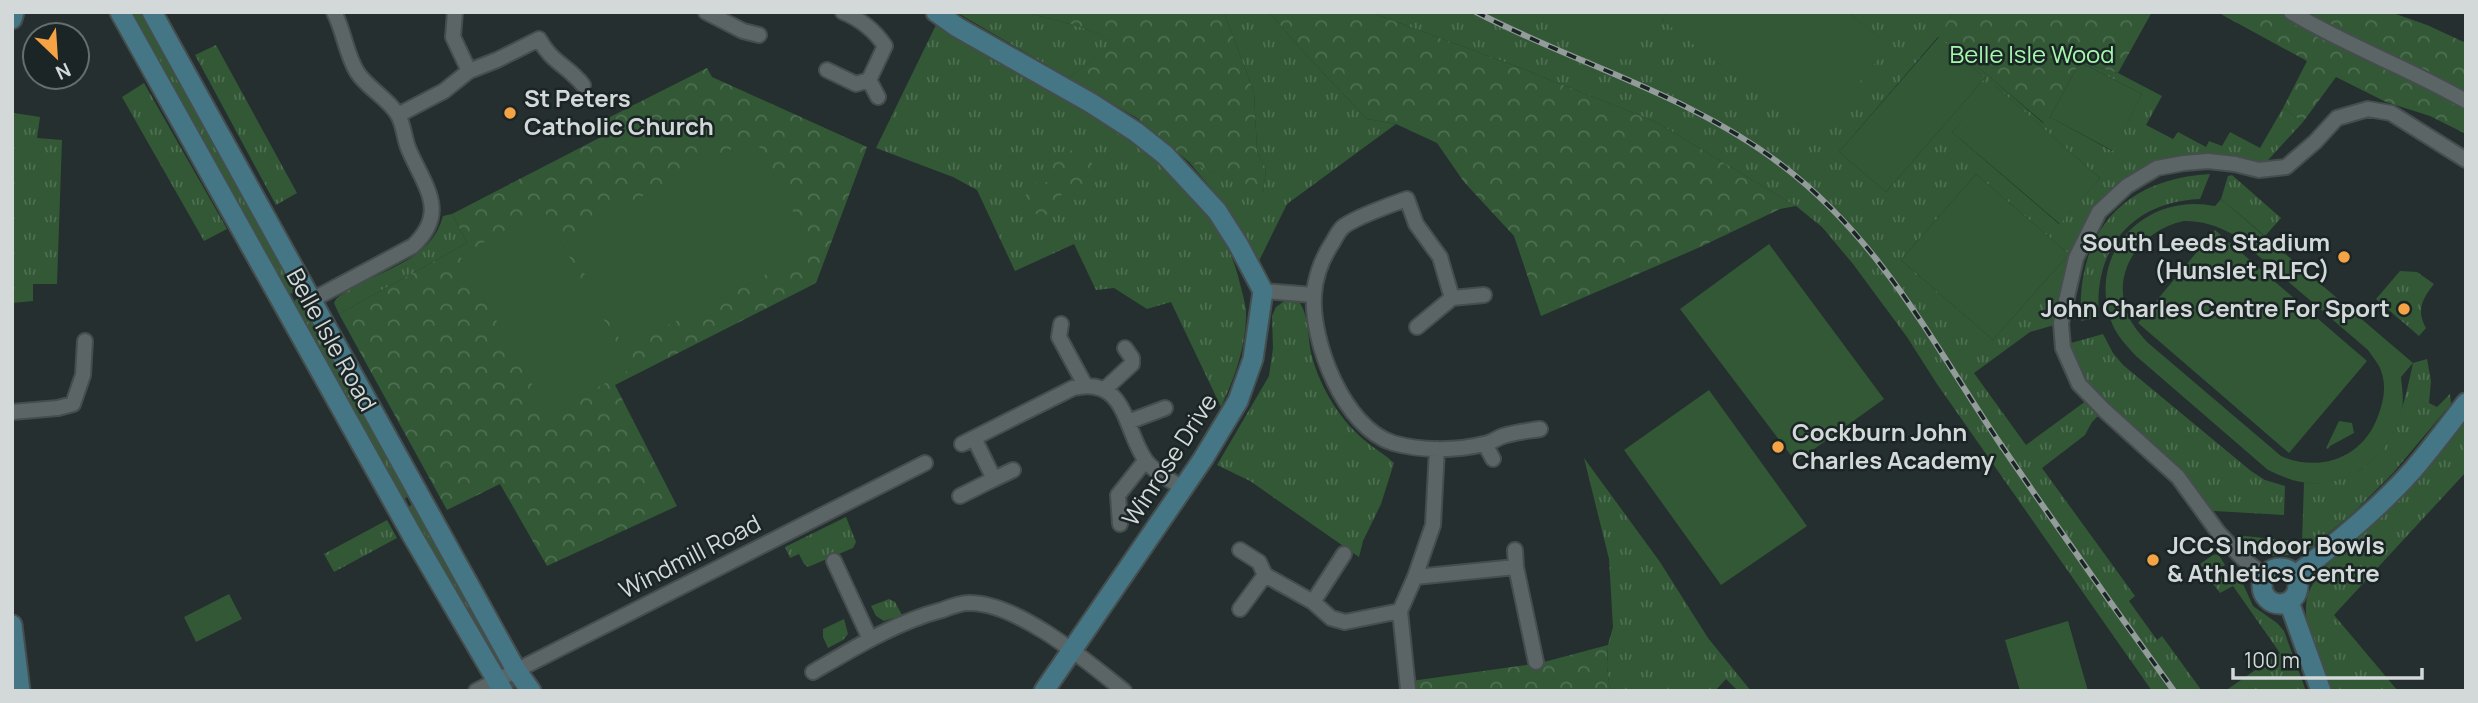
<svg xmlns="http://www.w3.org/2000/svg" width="2478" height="703" viewBox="0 0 2478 703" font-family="Manrope,sans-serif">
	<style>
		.grass { fill: url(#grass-tufts); fill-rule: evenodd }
		.forest { fill: url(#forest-crowns) }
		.pitch { fill: #325836; fill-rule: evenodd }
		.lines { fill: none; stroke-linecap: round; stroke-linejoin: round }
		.street-casing { stroke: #454d4d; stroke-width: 18 }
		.secondary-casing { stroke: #454d4d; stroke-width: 23 }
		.street { stroke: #5b6566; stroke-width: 14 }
		.secondary { stroke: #457685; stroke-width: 19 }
		.rail-casing { stroke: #939b9b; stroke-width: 6 }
		.rail { stroke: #1c2525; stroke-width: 3.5; stroke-dasharray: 10; stroke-linecap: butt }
		.poi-dot { fill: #f5a345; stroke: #1c2525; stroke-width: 2.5 }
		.labels { text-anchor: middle; stroke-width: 5; stroke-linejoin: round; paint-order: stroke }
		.park-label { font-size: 24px; fill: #a4f9ac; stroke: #1c2525 }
		.poi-label { font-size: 24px; font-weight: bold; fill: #d3d9d9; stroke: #1c2525; text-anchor: start }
		.street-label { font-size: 24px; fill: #d3d9d9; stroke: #1c2525 }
	</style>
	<defs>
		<pattern id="grass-tufts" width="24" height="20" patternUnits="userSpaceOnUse" patternTransform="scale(1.75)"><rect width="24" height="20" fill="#325836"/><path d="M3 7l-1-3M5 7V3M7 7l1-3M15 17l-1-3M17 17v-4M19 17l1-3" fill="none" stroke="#4f6f52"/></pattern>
		<pattern id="forest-crowns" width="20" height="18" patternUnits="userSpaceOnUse" patternTransform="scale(1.75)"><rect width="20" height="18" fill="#325836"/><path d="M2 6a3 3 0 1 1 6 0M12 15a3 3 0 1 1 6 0" fill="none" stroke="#4f6f52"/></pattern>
	</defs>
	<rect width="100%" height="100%" fill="#252f2f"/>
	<path class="grass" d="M131 12H145L296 291 295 293 288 294 286 292Z
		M956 12H1024L1081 27 1117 42 1069 78Z
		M1224 12H1269L1309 58 1367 119 1396 124 1287 204 1258 263 1226 206 1189 162 1263 193 1266 169 1257 151 1254 92Z
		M1370 12H1668L1662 21 1889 45 1847 12H1953L1941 35 2043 123 2050 117 2112 151 2142 94 2080 62 2118 73 2162 96 2146 125 2173 139 2178 132 2206 147 2209 141 2222 146 2230 132 2260 148 2283 108 2303 122 2259 170 2235 164 2157 168 2099 212 2061 323 2030 332 1974 373 2026 445 2090 398 2104 410 2092 422 2085 435 2042 468 2135 596 2129 601 2157 640 2162 636 2202 691H2152L1937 384 1907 337 1853 264 1822 227 1796 206 1656 122 1510 64ZM1938 37 1985 78 1886 192 1839 152ZM1995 86 2100 178 2059 224 1952 132ZM1976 174 2069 254 1993 340 1901 260Z
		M936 25C967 43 997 62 1028 79 1110 127 1218 183 1240 284 1242 292 1245 302 1246 310 1247 344 1235 377 1221 407L1171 302 1147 309 1114 288 1096 290 1074 244 1015 271 977 190 953 177 876 148Z
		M216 45 297 193 276 205 195 55Z
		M144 83 227 229 204 241 122 97Z
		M14 113 40 117 37 138 62 140 57 284H33V301L12 303Z
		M2210 174 2200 199C2131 202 2093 249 2099 317L2081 321C2076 233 2122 179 2210 174Z
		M2232 175 2281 218 2265 236 2221 199 2228 176Z
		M452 214 467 243 339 314 334 303 336 299C371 270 430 266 443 216Z
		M2400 271 2417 272 2434 284C2422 299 2416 311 2426 328L2419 336 2376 299Z
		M299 298 411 495 404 499 398 493 294 304 295 300Z
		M1287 299H1297C1310 314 1307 338 1312 357 1321 389 1341 422 1368 443 1376 450 1386 455 1394 463L1381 504 1363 541 1359 557 1250 481 1217 465 1269 376 1273 348 1272 316 1276 307Z
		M2103 334 2113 353 2123 365 2251 471 2265 480 2285 486 2284 515 2214 511 2211 509C2198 492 2186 474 2170 459 2143 433 2069 383 2071 343Z
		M2427 359 2431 381 2429 403 2437 407 2450 394 2451 404 2393 473 2353 513 2312 547 2292 555 2267 556 2246 548 2235 535 2302 542 2304 482C2318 485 2333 482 2347 476 2395 457 2403 408 2413 363Z
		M2466 419V472L2334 615 2398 691H2330C2321 665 2301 625 2307 598 2314 567 2372 524 2396 500 2421 474 2445 448 2466 419Z
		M1584 458 1660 562 1708 638 1751 691H1738L1726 679 1715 691H1610L1607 666 1608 645 1613 627 1609 559Z
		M414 502 498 645 486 651 407 509Z
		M846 517 856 542 853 548 808 567 804 564 799 554 790 558 785 547Z
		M387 520 397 538 334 572 324 554Z
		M2218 554 2225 565 2208 576 2200 564 2213 555Z
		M2229 572 2239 575 2253 606 2277 623 2284 631 2306 691H2225L2280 653 2233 586 2220 593 2212 582Z
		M889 599 895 602 902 615 884 621 876 616 871 606Z
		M844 619 848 634 843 640 828 648 823 637V629Z"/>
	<path class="forest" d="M1024 12H1224L1254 92 1257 151 1266 169 1263 194 1189 162 1137 118 1069 78 1116 42 1081 27Z
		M1269 12H1370L1510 64 1656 122 1796 206 1780 209 1698 248 1541 316 1514 236 1464 182 1437 143 1396 124 1367 119 1309 58Z
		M1953 12H2152L2118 73 2080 62 2050 117 2044 123 1940 35Z
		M2217 12H2390L2427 25 2466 43V134L2430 116 2386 102 2336 77 2303 122 2283 108 2307 61Z
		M707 68 712 77 867 147 816 283 615 385 677 506 547 566 500 484 447 510 339 314 467 243 452 214 601 137 604 120Z
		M1069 150C1099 153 1105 186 1079 201L1071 198 1065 190C1056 200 1058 213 1042 216 1017 211 1022 180 1047 182L1050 177C1045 160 1053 154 1069 150Z
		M1608 645 1607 666 1610 691H1381L1407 689 1411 681 1540 663Z"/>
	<path class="pitch" d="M1521 12H1648L1626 60Z
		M1668 12H1847L1890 45 1814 138 1662 20Z
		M1939 37 1985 78 1886 192 1839 152Z
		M2080 62 2142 94 2113 151 2050 117Z
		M1994 85 2100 178 2060 224 1952 132Z
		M754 137 813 250 624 348 565 237Z
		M1976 174 2069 254 1993 340 1901 260Z
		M2221 199 2413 363 2401 377C2402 388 2404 399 2402 409 2395 451 2351 488 2309 483 2294 482 2281 476 2268 470L2136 356C2126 345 2116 335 2111 321 2087 251 2146 192 2215 206ZM2184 221C2204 221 2217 226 2234 235L2368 350C2372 356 2377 362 2380 368 2387 385 2384 400 2378 416 2363 458 2320 473 2281 456L2147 342C2140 334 2132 325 2128 315 2110 271 2141 230 2184 221Z
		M543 209 631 369 549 414 460 256Z
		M2215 230 2367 361 2289 453 2138 323Z
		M1769 244 1884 399 1796 462 1680 309Z
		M1709 390 1807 526 1721 585 1624 450Z
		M2339 421 2352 423 2354 433 2330 446 2328 449 2326 448Z
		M229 594 242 619 196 642 184 617Z
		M2068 621 2088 691H2020L2005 640Z"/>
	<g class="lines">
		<g class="street-casing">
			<path id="street" d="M455 12 453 37 469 71
				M706 12 743 31 759 35
				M2291 12C2347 46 2409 68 2466 101
				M827 70 856 84 869 80 885 46C875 31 860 19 843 12
				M869 80 878 97
				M398 115 444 91 469 71 497 60 539 39C552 63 567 65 583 85
				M1263 291 1314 295
				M1452 298 1484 295
				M310 301 413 246C449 212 425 187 409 150 404 139 404 125 398 115 388 98 368 89 357 72 346 54 344 31 334 12
				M1061 324 1059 337 1085 385
				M1417 327 1452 298 1440 257 1416 224 1407 199C1392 204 1354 218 1343 227 1338 231 1335 239 1331 245 1322 259 1315 278 1314 295 1311 342 1344 428 1393 443 1421 451 1456 451 1484 444 1491 443 1497 438 1503 436 1515 432 1528 431 1540 429
				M1105 389 1132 364V358L1125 348
				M12 412 58 408 73 404 83 375 85 341
				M1128 422 1165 408
				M962 444 1073 388C1127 375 1124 431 1146 461 1154 472 1171 480 1182 488
				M1485 444 1493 459
				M994 479 1013 470
				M960 496 994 479 974 438
				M1120 524 1118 495 1145 461
				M1240 550 1259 562 1265 575 1313 602 1331 618 1345 622 1400 611
				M1515 550 1516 567
				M834 561 870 639
				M2265 576 2242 558 2218 532 2178 477 2104 410 2079 384 2063 348 2061 323 2076 258 2099 212 2127 186 2157 168 2184 163 2208 161 2235 164 2259 170 2286 167 2315 142 2337 118 2368 109 2391 113 2466 160
				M1415 577 1516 567 1536 662
				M1313 602 1344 554
				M1240 609 1265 575
				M813 672C854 648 896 622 942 610 950 607 960 603 968 603 1016 601 1088 662 1124 691
				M1408 689 1400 611 1415 577 1433 525 1437 449
				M476 691 925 463"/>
		</g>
		<g class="secondary-casing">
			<path id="secondary" d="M120 12 412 535 503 691
				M152 12 516 670 531 691
				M936 12 957 27 1091 103 1136 132 1165 155 1217 211 1238 244 1263 291 1253 359 1238 401 1203 459 1044 691
				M12 19 14 12
				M2262 586a18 18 0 1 1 36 0a18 18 0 1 1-36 0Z
				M2295 576C2336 543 2377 510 2412 471 2431 449 2448 426 2466 403
				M2289 602 2321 691
				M12 625 20 691"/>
		</g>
		<use href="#street" class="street"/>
		<use href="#secondary" class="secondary"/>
		<g class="rail-casing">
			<path id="rail" d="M1476 12C1578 65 1691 95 1783 166 1880 240 1931 340 1997 439 2055 524 2114 608 2174 691"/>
		</g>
		<use href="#rail" class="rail"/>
	</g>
	<g class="poi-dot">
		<circle cx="510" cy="113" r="7"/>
		<circle cx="2344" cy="257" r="7"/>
		<circle cx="2404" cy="309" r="7"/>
		<circle cx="1778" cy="447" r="7"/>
		<circle cx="2153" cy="560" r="7"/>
	</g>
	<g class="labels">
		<g class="park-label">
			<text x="2032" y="63">Belle Isle Wood</text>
		</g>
		<g class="poi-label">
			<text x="524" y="107">St Peters<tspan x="524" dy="28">Catholic Church</tspan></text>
			<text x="2330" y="251" text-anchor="end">South Leeds Stadium<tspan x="2330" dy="28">(Hunslet RLFC)</tspan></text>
			<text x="2390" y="317" text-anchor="end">John Charles Centre For Sport</text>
			<text x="1792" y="441">Cockburn John<tspan x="1792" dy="28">Charles Academy</tspan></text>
			<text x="2167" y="554">JCCS Indoor Bowls<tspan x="2167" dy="28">&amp; Athletics Centre</tspan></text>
		</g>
		<g class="street-label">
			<text transform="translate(331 340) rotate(61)" y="8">Belle Isle Road</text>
			<text transform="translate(1170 460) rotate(-57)" y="8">Winrose Drive</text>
			<text transform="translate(690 557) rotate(-27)" y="8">Windmill Road</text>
		</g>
	</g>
	<rect width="2478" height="703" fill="none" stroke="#d3d9d9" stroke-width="28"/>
	<g transform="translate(56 56) rotate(155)"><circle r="33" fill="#1c2525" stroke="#656d6d" stroke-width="2"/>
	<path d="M0-5L12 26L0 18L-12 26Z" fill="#f5a345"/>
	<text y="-10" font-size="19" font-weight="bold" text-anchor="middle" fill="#d3d9d9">N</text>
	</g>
	<path d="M2233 668v10h189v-10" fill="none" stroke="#d3d9d9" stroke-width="3.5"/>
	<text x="2244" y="668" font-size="21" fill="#d3d9d9" stroke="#1c2525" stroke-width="5" paint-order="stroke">100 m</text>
</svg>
